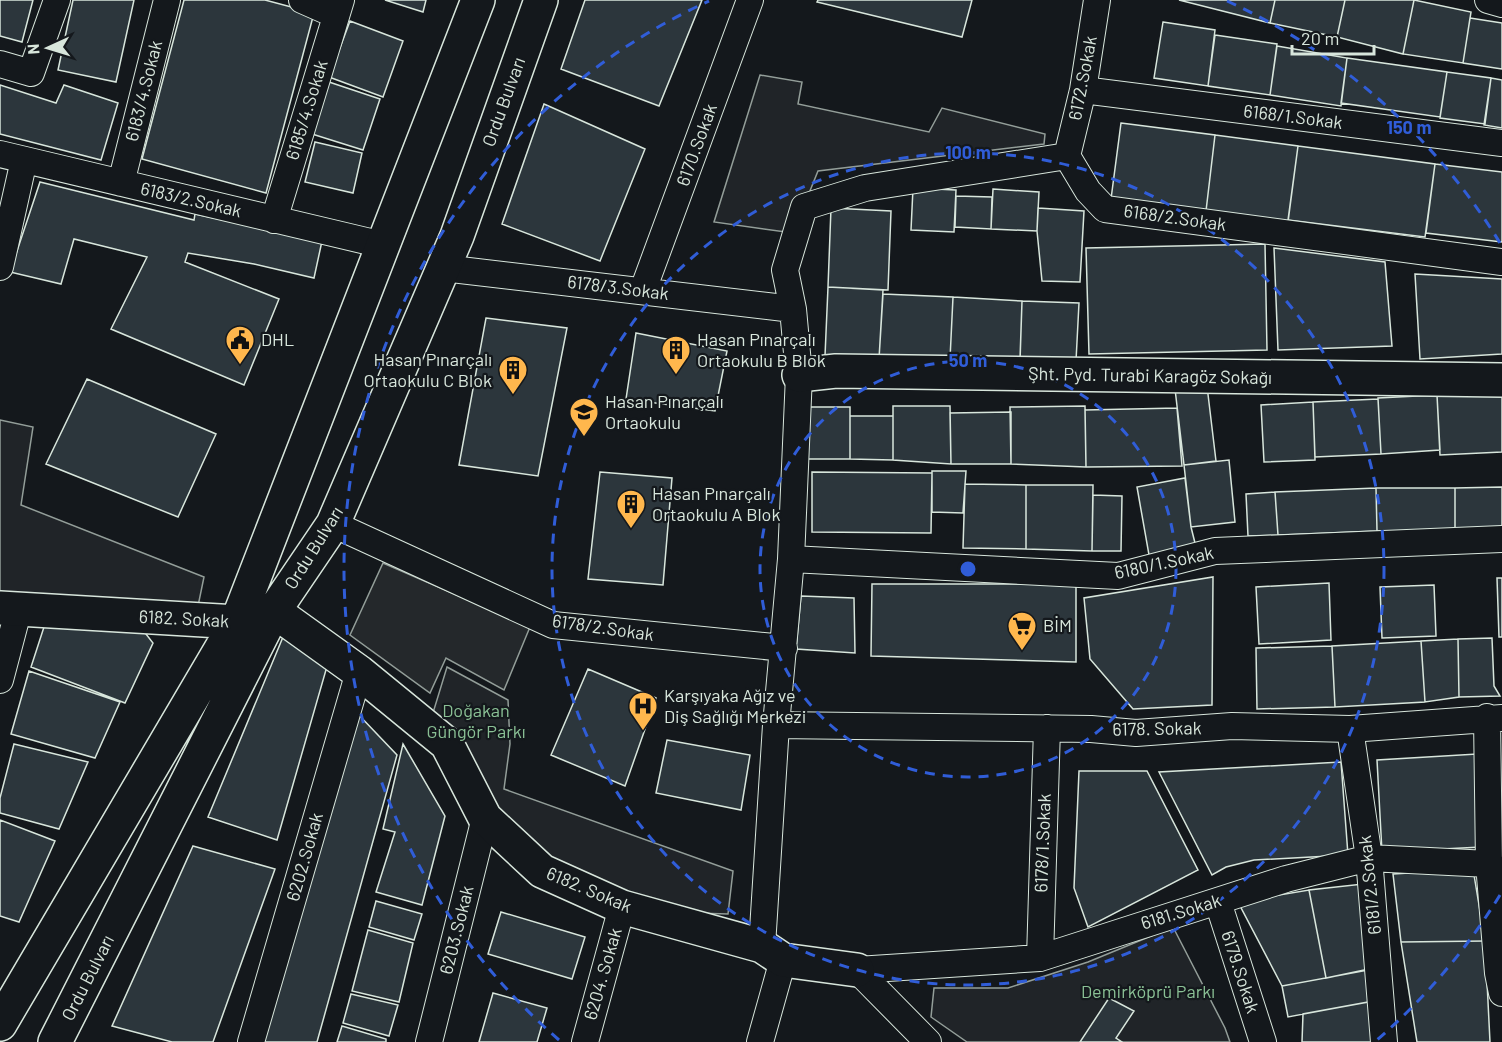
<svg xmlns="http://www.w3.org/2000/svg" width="1502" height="1042" viewBox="0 0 1502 1042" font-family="Barlow,sans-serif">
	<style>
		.green { fill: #202428; stroke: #939e99; stroke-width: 1.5 }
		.parking { fill: #24282b; stroke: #939e99; stroke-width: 1.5 }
		.building { fill: #2c363c; stroke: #d8e6dc; stroke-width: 1.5 }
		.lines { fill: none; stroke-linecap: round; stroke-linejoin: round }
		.street-casing { stroke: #d8e6dc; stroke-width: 28 }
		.secondary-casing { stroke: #d8e6dc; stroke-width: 36 }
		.street { stroke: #14181c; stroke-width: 26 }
		.secondary { stroke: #14181c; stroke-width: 33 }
		.ring { fill: none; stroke: #305dd8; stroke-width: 3; stroke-dasharray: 10 8 }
		.labels { text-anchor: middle; stroke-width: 4.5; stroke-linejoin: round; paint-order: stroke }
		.street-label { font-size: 18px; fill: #d8e6dc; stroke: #14181c }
		.poi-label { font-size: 18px; fill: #d8e6dc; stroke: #14181c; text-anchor: start }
		.park-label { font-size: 18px; fill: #8ac095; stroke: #14181c }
		.centre { fill: #305dd8; stroke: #14181c; stroke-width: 3 }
		.ring-label { font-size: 18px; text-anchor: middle; font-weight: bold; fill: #305dd8; stroke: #14181c; stroke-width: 4.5; stroke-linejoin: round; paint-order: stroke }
	</style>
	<rect width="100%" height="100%" fill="#14181c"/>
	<path class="green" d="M760 75 802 82 798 104 929 132 942 108 1045 134 1044 144 818 171 793 233 714 222Z
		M0 420 33 427 21 505 204 577 197 611 0 603Z
		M447 667 508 700 510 744 504 789 733 871 728 914 695 913 623 890 558 862 506 822 432 716Z
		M1173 927 1225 1028 1230 1042H967L931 1017 934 988H1008L1088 962Z"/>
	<path class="parking" d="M383 563 530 627 504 690 446 658 430 693 350 635Z"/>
	<path class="building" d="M0 0H33L22 42 0 36Z
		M73 0H134L116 82 58 70Z
		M184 0H265L314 13 266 193 142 159Z
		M385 0H426L423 12Z
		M585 0H702L659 106 561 69Z
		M818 0H972L962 37 817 2Z
		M1179 0H1275L1270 23Z
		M1275 0H1345L1337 37 1270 23Z
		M1345 0H1414L1403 54 1337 37Z
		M1414 0 1471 12 1463 63 1403 54Z
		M1470 18 1502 23V69L1463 63Z
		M350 21 403 41 383 97 329 77Z
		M1163 22 1215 30 1208 86 1154 78Z
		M1215 35 1277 44 1270 95 1208 86Z
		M1277 46 1347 58 1341 106 1270 95Z
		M1347 58 1447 72 1440 117 1341 103Z
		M1447 72 1491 78 1485 124 1440 118Z
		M1491 78 1502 80V128L1484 125Z
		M329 82 380 99 363 150 312 134Z
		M0 85 56 103 64 85 118 103 101 160 0 134Z
		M544 104 645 149 600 261 502 224Z
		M1121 123 1215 135 1206 211 1111 199Z
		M1215 135 1298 146 1288 222 1206 211Z
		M315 142 362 153 353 193 305 182Z
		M1298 146 1435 164 1425 237 1288 220Z
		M1435 164 1502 172V242L1426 233Z
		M40 182 194 220 195 214 322 241 314 278 254 264 188 253 185 262 279 299 244 385 111 329 147 257 74 239 61 284 10 272Z
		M913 188 956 190 954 232 911 230Z
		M993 189 1039 192 1037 231 991 229Z
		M956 196 992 197 991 229 955 227Z
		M831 208 891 211 888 290 828 287Z
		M1038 208 1084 211 1080 282 1042 281 1037 231Z
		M1265 244 1267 350 1089 354 1086 248Z
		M1274 248 1385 262 1392 346 1278 350Z
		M1415 274 1502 279V354L1420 359Z
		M828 287 883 290 879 359 825 356Z
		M883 294 953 297 950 359H879Z
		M953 297 1022 301 1020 362 950 359Z
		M1022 301 1079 303 1076 361 1020 359Z
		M486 318 567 328 538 476 459 465Z
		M636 333 727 351 715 411 626 399Z
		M87 379 216 434 178 517 46 464Z
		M1207 386 1216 461 1184 465 1175 389Z
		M1502 392V452L1440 455 1437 395Z
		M1437 395 1440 450 1381 454 1378 398Z
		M1378 399 1381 454 1315 457 1313 402Z
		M1313 402 1315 460 1264 462 1261 405Z
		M893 406H950L951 464 893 460Z
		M1085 406 1086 467 1011 464 1010 407Z
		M805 407H850V459H806Z
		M1177 408 1182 466 1086 467 1085 410Z
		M1011 412V464H951L950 413Z
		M850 416H893V460L850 459Z
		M1229 460 1235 522 1191 527 1184 465Z
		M932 471H966L963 513 932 512Z
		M600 472 672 478 663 585 588 579Z
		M812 472 932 473 931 533 812 532Z
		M1185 478 1191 527 1196 547 1149 555 1137 487Z
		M965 484 1026 485V549L963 548Z
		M1026 485H1093L1092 551 1026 549Z
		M1502 487V530L1455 531V488Z
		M1376 488H1455V531H1377Z
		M1376 488 1377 531 1278 535 1275 492Z
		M1275 492 1278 535 1248 536 1246 494Z
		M1093 495 1122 496 1121 551H1092Z
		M1213 577 1212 705 1133 709 1090 659 1084 598Z
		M1497 578H1502V637H1499Z
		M1329 583 1331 640 1259 644 1256 587Z
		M872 584H1076V662L871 656Z
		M1434 585 1436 636 1382 638 1380 587Z
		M801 596 854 598 855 653 796 649Z
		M139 625 153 643 125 703 31 667 44 627Z
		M283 637 330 656 277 840 208 817Z
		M1492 638 1494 686 1500 696 1459 697 1458 639Z
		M1458 639 1459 697 1425 702 1421 641Z
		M1421 641 1425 702 1335 707 1332 646Z
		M1332 646 1335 707 1257 709 1256 648Z
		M588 669 656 698 625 786 551 755Z
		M29 671 120 702 95 758 11 734Z
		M356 712 397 755 317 1042H261Z
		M667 740 750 755 741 810 656 793Z
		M14 744 88 762 59 829 0 813V798Z
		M403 744 445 816 422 905 376 892 395 832 383 829Z
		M1477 754 1482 847 1382 852 1377 760Z
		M1341 762 1348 855 1254 860 1226 867 1212 875 1159 772Z
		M1079 771H1147L1198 870 1088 927 1074 888Z
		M0 820 55 841 19 922 0 916Z
		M193 846 275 869 213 1042H172L112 1026Z
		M1473 869 1485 941 1401 942 1393 874Z
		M1363 884 1369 969 1326 978 1309 890Z
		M1309 890 1326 978 1282 986 1238 902Z
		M376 901 422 914 414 940 369 927Z
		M501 912 585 937 572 979 488 954Z
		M368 930 413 943 399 1002 352 991Z
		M1485 941 1490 1042H1417L1401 942Z
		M1368 970 1374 1001 1288 1017 1282 986Z
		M493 993 547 1008 537 1042H479Z
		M351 994 398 1005 389 1036 343 1023Z
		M1109 998 1134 1011 1116 1038 1122 1042H1080Z
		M1374 1001 1378 1042H1302L1303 1014Z
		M342 1026 386 1039V1042H337Z"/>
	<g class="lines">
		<g class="street-casing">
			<path id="street" d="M302 0 336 15
				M1488 0 1502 4
				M0 64 31 73 57 0
				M1083 90 1502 143
				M0 154 383 245
				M1067 156 1088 191 1105 209 1502 262
				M1067 156 1083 90 1097 0
				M121 183 167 0
				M274 220 341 0
				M0 267 24 160
				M443 268 793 309
				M643 290 750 0
				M333 524 553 625 784 648
				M791 559 1118 576 1215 551 1502 539
				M0 680 19 608
				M1487 717 1489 864 1498 973 1502 993
				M776 725 1091 729 1136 733 1232 726 1350 729 1502 718
				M1350 729 1369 858 1384 1042
				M1218 902 1263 1042
				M762 946 776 725 791 559 799 375 793 309 785 270 804 207 865 188 1067 156
				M1040 958 1047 728
				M857 970 1040 958 1286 879 1369 858 1489 864 1502 872
				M857 970 928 1042
				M251 1042 359 672
				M429 1042 485 818
				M585 1042 622 907
				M760 1042 783 960"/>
		</g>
		<g class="secondary-casing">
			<path id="secondary" d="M799 375 836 371 1502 380
				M0 608 237 622 255 617
				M274 611 359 672 447 744 485 818 542 871 622 907 762 946 783 960 857 970
				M0 1024 237 622 478 0
				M55 1042 274 611 333 524 457 236 541 0"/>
		</g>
		<use href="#street" class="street"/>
		<use href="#secondary" class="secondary"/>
	</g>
	<g class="ring">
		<circle cx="968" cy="569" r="208"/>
		<circle cx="968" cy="569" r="416"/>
		<path d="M1500 895A624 624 0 0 1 1377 1040M559 1040A624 624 0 0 1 709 1M1227 1A624 624 0 0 1 1500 243"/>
	</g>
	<defs>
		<g id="civic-pin" transform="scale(1.5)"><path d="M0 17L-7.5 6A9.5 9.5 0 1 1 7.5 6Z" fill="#ffb74d" stroke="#14181c"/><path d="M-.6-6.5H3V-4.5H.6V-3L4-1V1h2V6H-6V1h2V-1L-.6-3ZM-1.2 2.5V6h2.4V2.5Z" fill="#111"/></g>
		<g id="building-pin" transform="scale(1.5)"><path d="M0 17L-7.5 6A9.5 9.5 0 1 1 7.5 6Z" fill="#ffb74d" stroke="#14181c"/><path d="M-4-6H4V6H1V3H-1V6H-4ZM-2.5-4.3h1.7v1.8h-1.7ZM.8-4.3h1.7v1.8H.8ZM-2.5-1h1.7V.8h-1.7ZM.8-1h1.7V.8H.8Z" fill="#111"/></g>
		<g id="school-pin" transform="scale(1.5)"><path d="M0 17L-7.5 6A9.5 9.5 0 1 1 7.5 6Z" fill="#ffb74d" stroke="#14181c"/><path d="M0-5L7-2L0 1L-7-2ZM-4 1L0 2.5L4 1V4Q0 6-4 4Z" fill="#111"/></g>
		<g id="supermarket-pin" transform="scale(1.5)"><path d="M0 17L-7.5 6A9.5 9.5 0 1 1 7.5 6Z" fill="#ffb74d" stroke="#14181c"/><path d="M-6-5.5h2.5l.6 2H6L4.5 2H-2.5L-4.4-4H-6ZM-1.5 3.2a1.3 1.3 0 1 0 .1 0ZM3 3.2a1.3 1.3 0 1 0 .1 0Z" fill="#111"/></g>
		<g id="hospital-pin" transform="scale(1.5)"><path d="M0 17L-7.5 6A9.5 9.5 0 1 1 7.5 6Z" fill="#ffb74d" stroke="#14181c"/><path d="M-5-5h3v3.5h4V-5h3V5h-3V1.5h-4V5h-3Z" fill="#111"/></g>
	</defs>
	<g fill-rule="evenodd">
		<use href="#civic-pin" x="240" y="340"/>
		<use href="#building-pin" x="676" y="350"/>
		<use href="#building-pin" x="513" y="370"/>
		<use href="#school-pin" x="584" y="412"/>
		<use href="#building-pin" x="631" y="504"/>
		<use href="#supermarket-pin" x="1022" y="626"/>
		<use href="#hospital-pin" x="643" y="706"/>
	</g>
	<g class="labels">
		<g class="street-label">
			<text transform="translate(1083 78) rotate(-79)" y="6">6172.Sokak</text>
			<text transform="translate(144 91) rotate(-76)" y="6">6183/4.Sokak</text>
			<text transform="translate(504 102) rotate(-70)" y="6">Ordu Bulvarı</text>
			<text transform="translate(307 110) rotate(-73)" y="6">6185/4.Sokak</text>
			<text transform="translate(1293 117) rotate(7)" y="6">6168/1.Sokak</text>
			<text transform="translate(697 145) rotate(-70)" y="6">6170.Sokak</text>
			<text transform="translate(191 200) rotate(13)" y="6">6183/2.Sokak</text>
			<text transform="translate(1175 218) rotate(8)" y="6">6168/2.Sokak</text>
			<text transform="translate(618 288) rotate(7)" y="6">6178/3.Sokak</text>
			<text transform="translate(1150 376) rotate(1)" y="6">Şht. Pyd. Turabi Karagöz Sokağı</text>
			<text transform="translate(314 548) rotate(-58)" y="6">Ordu Bulvarı</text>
			<text transform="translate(1164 563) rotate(-12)" y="6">6180/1.Sokak</text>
			<text transform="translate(184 619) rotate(3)" y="6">6182. Sokak</text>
			<text transform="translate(603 628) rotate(8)" y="6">6178/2.Sokak</text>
			<text transform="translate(1157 729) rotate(-1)" y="6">6178. Sokak</text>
			<text transform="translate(1043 843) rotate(-88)" y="6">6178/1.Sokak</text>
			<text transform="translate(305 857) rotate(-74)" y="6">6202.Sokak</text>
			<text transform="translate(1370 885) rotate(-96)" y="6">6181/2.Sokak</text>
			<text transform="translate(589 890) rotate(23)" y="6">6182. Sokak</text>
			<text transform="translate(1181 912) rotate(-17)" y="6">6181.Sokak</text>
			<text transform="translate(457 930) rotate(-76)" y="6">6203.Sokak</text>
			<text transform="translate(1240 972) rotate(72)" y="6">6179.Sokak</text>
			<text transform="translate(603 974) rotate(-74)" y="6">6204. Sokak</text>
			<text transform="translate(88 978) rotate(-63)" y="6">Ordu Bulvarı</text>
		</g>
		<g class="poi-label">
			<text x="261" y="346">DHL</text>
			<text x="697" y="346">Hasan Pınarçalı<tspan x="697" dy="21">Ortaokulu B Blok</tspan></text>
			<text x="492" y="366" text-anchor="end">Hasan Pınarçalı<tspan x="492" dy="21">Ortaokulu C Blok</tspan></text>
			<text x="605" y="408">Hasan Pınarçalı<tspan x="605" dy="21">Ortaokulu</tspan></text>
			<text x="652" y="500">Hasan Pınarçalı<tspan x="652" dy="21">Ortaokulu A Blok</tspan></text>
			<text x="1043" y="632">BİM</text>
			<text x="664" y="702">Karşıyaka Ağız ve<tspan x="664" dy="21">Diş Sağlığı Merkezi</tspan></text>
		</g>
		<g class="park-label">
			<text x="476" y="717">Doğakan<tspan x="476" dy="21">Güngör Parkı</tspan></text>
			<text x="1148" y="998">Demirköprü Parkı</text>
		</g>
	</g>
	<circle cx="968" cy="569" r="9" class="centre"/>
	<g class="ring-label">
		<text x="1409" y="134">150 m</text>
		<text x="968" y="159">100 m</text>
		<text x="968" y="367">50 m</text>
	</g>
	<g transform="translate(48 48) rotate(266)" stroke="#14181c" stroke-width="4.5" paint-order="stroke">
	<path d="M0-4.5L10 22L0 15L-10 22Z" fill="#d8e6dc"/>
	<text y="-9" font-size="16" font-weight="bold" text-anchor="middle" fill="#d8e6dc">N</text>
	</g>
	<path d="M1292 45v9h82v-9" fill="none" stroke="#d8e6dc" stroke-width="3"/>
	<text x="1301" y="45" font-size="18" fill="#d8e6dc" stroke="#14181c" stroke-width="4.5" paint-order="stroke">20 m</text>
</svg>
